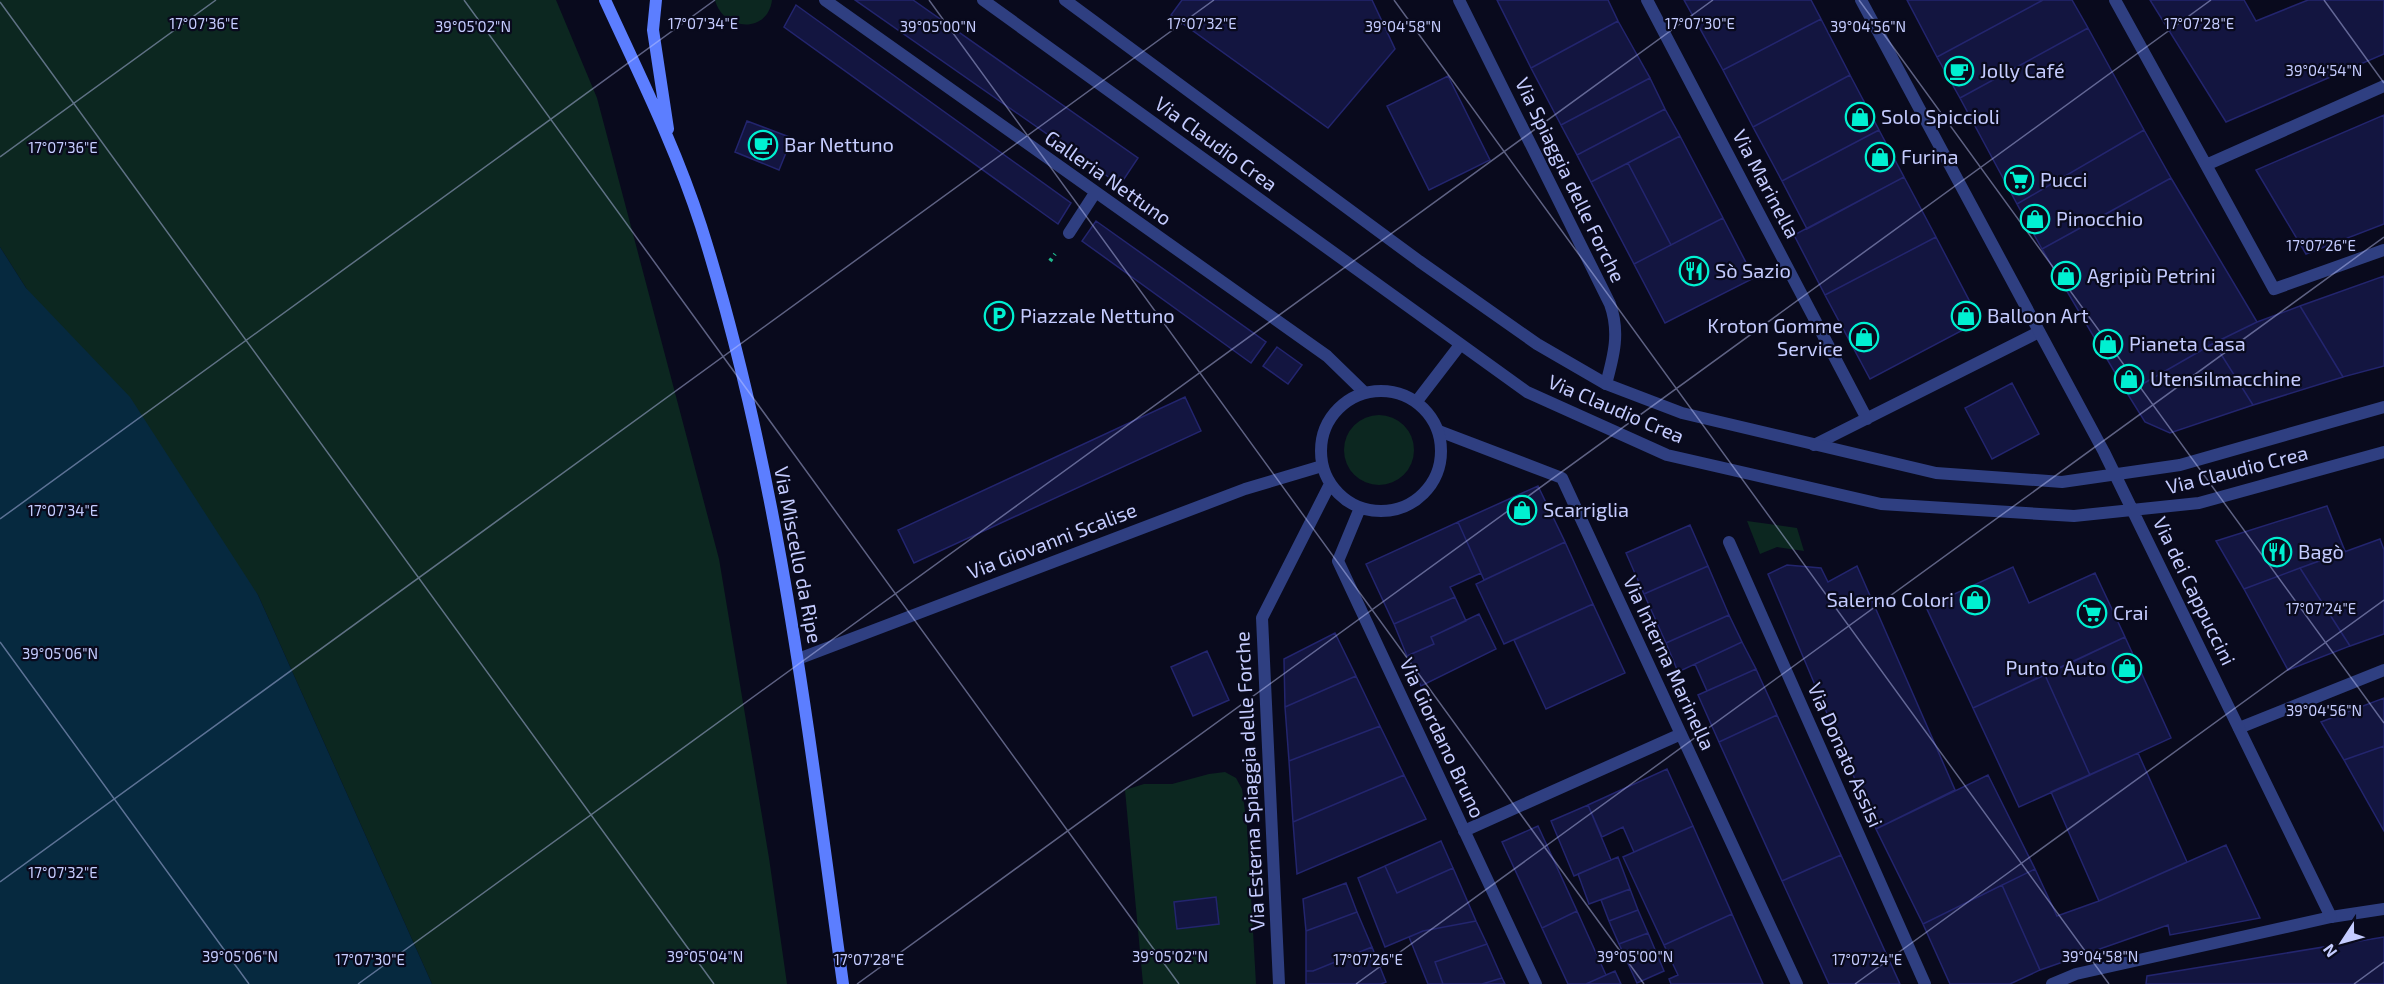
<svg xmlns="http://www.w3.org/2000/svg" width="2384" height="984" viewBox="0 0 2384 984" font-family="'Exo 2',sans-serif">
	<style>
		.green { fill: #0c2720; fill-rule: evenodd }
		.water { fill: #06293f }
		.building { fill: #131540; stroke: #23256e; stroke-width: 1.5 }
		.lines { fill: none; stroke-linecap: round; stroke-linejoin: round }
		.path { stroke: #20b88c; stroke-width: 4; stroke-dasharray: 3 4.5; stroke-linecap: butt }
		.service { stroke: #2f3f81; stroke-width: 12 }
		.pedestrian { stroke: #2f3f81; stroke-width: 12 }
		.minor { stroke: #2f3f81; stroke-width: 12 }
		.secondary { stroke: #5c7eff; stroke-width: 12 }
		.ticks { fill: none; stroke: #c5ccff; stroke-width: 1.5; stroke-opacity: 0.45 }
		.labels { text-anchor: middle; stroke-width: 4.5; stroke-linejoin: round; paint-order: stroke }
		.poi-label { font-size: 20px; fill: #c5ccff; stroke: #090a1d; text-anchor: start }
		.street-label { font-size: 20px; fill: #c5ccff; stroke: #090a1d }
		.ticks-label { font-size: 15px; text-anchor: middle; fill: #c5ccff; stroke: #090a1d; stroke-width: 4.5; stroke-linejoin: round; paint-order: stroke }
	</style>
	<rect width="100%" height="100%" fill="#090a1d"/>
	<path class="green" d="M0 0H556L597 98 719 559 769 858 787 984H432L258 595 26 288 0 247Z
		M715 0H772C768 34 723 31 715 0Z
		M1344 450a35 35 0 1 1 70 0a35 35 0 1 1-70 0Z
		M1747 521 1797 528 1804 551 1777 547 1760 554Z
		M1225 772 1236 778 1242 789 1247 826 1256 984H1143L1125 790 1144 784H1172L1209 774ZM1216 897 1219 923 1177 928 1174 902Z"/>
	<path class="water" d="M0 247 26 288 130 397 258 595 432 984H0Z"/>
	<path class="building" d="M855 0H913L1138 158 1120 185Z
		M1182 0H1372L1395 49 1328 128 1171 15Z
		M1497 0H1608L1618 21 1531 68Z
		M1684 0H1811L1821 19 1723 70Z
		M1907 0H2043L1937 57Z
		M2043 0H2072L2088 28 1960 98 1937 57Z
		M2150 0H2244L2256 21 2308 0H2384V54L2226 122Z
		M796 5 1071 203 1058 224 784 27Z
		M1821 19 1850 75 1753 127 1723 70Z
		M1618 21 1650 78 1561 125 1531 68Z
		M2088 28 2144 130 2017 204 1960 98Z
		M1850 75 1879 130 1782 181 1753 127Z
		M1448 76 1490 160 1429 190 1387 106Z
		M1650 78 1665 109 1577 155 1561 125Z
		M1665 109 1680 136 1591 182 1577 155Z
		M2384 115V224L2306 254 2256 170Z
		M747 121 792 138 779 170 735 152Z
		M1879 130 1904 177 1807 229 1782 181Z
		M2144 130 2171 178 2042 249 2017 204Z
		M1680 136 1723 218 1671 245 1628 163Z
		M1628 163 1671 245 1634 264 1591 182Z
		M1904 177 1936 237 1825 295 1794 235Z
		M2171 178 2257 322 2214 343 2127 393 2042 249Z
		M1723 218 1754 278 1665 323 1634 264Z
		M1096 221 1266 342 1251 363 1082 241Z
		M1936 237 1980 321 1870 379 1825 295Z
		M2384 276V366L2343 377 2300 306Z
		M2300 306 2343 377 2253 405 2214 343 2257 322Z
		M2214 343 2253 405 2170 433 2145 422 2127 393Z
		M1277 347 1302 365 1288 384 1263 366Z
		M2012 383 2039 434 1992 459 1965 408Z
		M1185 397 1201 431 914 563 898 530Z
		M1538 486 1565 542 1484 580 1458 522Z
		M2327 506 2345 551 2244 589 2216 541Z
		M1458 522 1481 573 1450 587 1455 597 1394 624 1366 564Z
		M1690 525 1708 566 1644 594 1626 553Z
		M2380 539 2384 550V634L2350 646 2300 568Z
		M1565 542 1593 604 1504 644 1476 584Z
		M1787 565 1821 568 1828 582 1857 566 1955 790 1876 829 1768 574Z
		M1708 566 1729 615 1666 643 1644 594Z
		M2013 567 2029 603 2095 573 2125 637 1973 708 1926 607Z
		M2300 568 2350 646 2288 670 2244 589Z
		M1455 597 1466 621 1431 637 1434 644 1407 656 1394 624Z
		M1593 604 1625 673 1546 709 1514 640Z
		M1479 614 1496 649 1421 686 1407 656 1434 644 1431 637Z
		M1729 615 1742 642 1678 672 1666 643Z
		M1335 633 1356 676 1285 707 1284 659Z
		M2125 637 2171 738 2090 775 2045 675Z
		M1742 642 1756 669 1707 691 1695 664Z
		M1207 651 1229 700 1193 716 1171 667Z
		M1756 669 1777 715 1719 742 1698 695Z
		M2045 675 2090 775 2019 807 1973 708Z
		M1356 676 1380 726 1289 761 1285 707Z
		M2384 698V746L2344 760 2321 722Z
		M1777 715 1841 855 1782 881 1719 742Z
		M1380 726 1404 775 1293 822 1289 761Z
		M2384 746V831L2344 760Z
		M2138 753 2187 862 2099 901 2051 792Z
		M1667 769 1693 826 1634 852 1623 827 1602 837 1588 805Z
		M1404 775 1426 819 1297 874 1293 822Z
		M1988 775 2035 869 1923 924 1876 829Z
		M1588 805 1611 860 1574 876 1551 821Z
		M1538 826 1577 911 1542 928 1502 842Z
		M1693 826 1732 914 1664 945 1623 857Z
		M1441 841 1453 868 1397 893 1385 866Z
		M2226 845 2260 918 2170 935 2168 925 2040 970 2002 885 2035 869 2057 916 2099 901Z
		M1841 855 1900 984H1829L1782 881Z
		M1618 857 1630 889 1589 904 1578 874Z
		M1385 866 1397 893 1453 868 1476 921 1423 931 1385 947 1358 878Z
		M1346 883 1357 912 1306 931 1303 899Z
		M2002 885 2040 970 2010 984H1950L1923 924Z
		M1630 889 1638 910 1609 921 1601 900Z
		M1216 897 1219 924 1177 929 1174 902Z
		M1638 910 1648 933 1619 944 1609 921Z
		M1577 911 1606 975 1586 984H1568L1542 928Z
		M1357 912 1372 947 1313 971H1306V931Z
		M1732 914 1763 984H1671L1669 979 1678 975 1664 945Z
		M1476 921 1487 944 1435 962 1443 984H1428L1409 937 1423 931Z
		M1648 933 1664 971 1637 983 1619 944Z
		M2384 937V984H2146L2147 976Z
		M1487 944 1502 978 1482 984H1443L1435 962Z
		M1372 947 1386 982 1381 984H1306V971H1313Z
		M1615 971 1621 984H1586L1606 975Z
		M1502 978 1505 984H1482Z"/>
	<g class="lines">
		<path class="path" d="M1050 261 1055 254"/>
		<path class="service" d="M1459 0 1610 304C1620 332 1614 355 1606 384
			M1647 0 1867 419
			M2115 0 2206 165 2384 86
			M2206 165 2274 289 2384 250
			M1439 431 1562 478 1797 984
			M1814 445 2039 332
			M1729 542 1925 984
			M2239 728 2384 670
			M1464 831 1681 734
			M2052 984 2076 974 2331 917 2384 909"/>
		<path class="pedestrian" d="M825 0 1327 356 1364 392
			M1069 233 1095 193"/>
		<path class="minor" d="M983 0 1527 392 1667 455 1881 504 2074 516 2199 503 2384 452
			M1065 0 1419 261 1537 344 1606 384 1682 413 1936 473 2062 482 2180 465 2384 407
			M1861 0 2104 452 2331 917
			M1321 451a60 60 0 1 1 120 0a60 60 0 1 1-120 0Z
			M1417 401 1460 345
			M1360 508 1338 561 1536 984
			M798 659 1245 489 1322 466
			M1279 984 1262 618 1330 484"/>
		<path class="secondary" d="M605 0C639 74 676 148 701 226 779 472 808 729 843 984
			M656 0 653 30 668 129"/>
	</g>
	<path class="ticks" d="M464 0 1179 984M929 0 1644 984M1394 0 2109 984M1859 0 2384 723M2324 0 2384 83M0 2 714 984M0 157 216 0M0 519 715 0M0 642 249 984M0 882 1214 0M358 984 1713 0M857 984 2211 0M1356 984 2384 237M1855 984 2384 600M2354 984 2384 962"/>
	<defs>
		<g id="cafe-ring" transform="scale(1.5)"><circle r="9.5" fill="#090a1d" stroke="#00f0d1" stroke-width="1.5"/><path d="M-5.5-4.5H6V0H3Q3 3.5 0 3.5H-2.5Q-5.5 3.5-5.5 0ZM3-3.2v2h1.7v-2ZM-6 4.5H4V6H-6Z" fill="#00f0d1"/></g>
		<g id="shop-ring" transform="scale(1.5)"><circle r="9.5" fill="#090a1d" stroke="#00f0d1" stroke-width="1.5"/><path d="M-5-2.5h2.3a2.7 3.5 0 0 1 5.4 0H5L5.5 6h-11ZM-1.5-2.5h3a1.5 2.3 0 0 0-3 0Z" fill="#00f0d1"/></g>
		<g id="supermarket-ring" transform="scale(1.5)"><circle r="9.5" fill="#090a1d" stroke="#00f0d1" stroke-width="1.5"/><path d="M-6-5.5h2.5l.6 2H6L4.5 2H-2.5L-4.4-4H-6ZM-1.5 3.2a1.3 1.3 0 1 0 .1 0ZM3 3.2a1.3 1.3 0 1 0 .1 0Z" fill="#00f0d1"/></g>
		<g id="restaurant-ring" transform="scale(1.5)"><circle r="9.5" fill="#090a1d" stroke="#00f0d1" stroke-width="1.5"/><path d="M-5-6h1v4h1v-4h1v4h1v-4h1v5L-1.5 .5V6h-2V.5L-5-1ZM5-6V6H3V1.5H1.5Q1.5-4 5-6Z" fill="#00f0d1"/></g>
		<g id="parking-ring" transform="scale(1.5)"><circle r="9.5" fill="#090a1d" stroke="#00f0d1" stroke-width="1.5"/><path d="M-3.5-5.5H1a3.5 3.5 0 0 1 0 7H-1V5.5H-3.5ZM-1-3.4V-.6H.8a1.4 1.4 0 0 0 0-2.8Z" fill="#00f0d1"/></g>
	</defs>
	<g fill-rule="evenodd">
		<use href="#cafe-ring" x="1959" y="71"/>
		<use href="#shop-ring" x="1860" y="117"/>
		<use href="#cafe-ring" x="763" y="145"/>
		<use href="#shop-ring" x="1880" y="157"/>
		<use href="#supermarket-ring" x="2019" y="180"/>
		<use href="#shop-ring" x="2035" y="219"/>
		<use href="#restaurant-ring" x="1694" y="271"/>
		<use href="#shop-ring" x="2066" y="276"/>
		<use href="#parking-ring" x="999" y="316"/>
		<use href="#shop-ring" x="1966" y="316"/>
		<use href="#shop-ring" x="1864" y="337"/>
		<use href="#shop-ring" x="2108" y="344"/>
		<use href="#shop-ring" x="2129" y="379"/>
		<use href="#shop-ring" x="1522" y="510"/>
		<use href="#restaurant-ring" x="2277" y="552"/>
		<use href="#shop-ring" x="1975" y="600"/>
		<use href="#supermarket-ring" x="2092" y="613"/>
		<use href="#shop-ring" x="2127" y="668"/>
	</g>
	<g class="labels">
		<g class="poi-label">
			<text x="1980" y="78">Jolly Café</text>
			<text x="1881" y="124">Solo Spiccioli</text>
			<text x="784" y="152">Bar Nettuno</text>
			<text x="1901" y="164">Furina</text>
			<text x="2040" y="187">Pucci</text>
			<text x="2056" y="226">Pinocchio</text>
			<text x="1715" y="278">Sò Sazio</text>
			<text x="2087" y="283">Agripiù Petrini</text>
			<text x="1020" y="323">Piazzale Nettuno</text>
			<text x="1987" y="323">Balloon Art</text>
			<text x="1843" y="333" text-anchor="end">Kroton Gomme<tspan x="1843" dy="23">Service</tspan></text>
			<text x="2129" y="351">Pianeta Casa</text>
			<text x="2150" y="386">Utensilmacchine</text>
			<text x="1543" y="517">Scarriglia</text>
			<text x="2298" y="559">Bagò</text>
			<text x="1954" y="607" text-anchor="end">Salerno Colori</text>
			<text x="2113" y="620">Crai</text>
			<text x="2106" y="675" text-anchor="end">Punto Auto</text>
		</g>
		<g class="street-label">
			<text transform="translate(1216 144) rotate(36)" y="7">Via Claudio Crea</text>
			<text transform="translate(1108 178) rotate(35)" y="7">Galleria Nettuno</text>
			<text transform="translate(1570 180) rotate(64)" y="7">Via Spiaggia delle Forche</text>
			<text transform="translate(1766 184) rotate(62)" y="7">Via Marinella</text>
			<text transform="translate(1616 409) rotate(23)" y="7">Via Claudio Crea</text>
			<text transform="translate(2237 470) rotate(-14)" y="7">Via Claudio Crea</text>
			<text transform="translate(1052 541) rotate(-21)" y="7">Via Giovanni Scalise</text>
			<text transform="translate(798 555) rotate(79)" y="7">Via Miscello da Ripe</text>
			<text transform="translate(2194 591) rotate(64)" y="7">Via dei Cappuccini</text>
			<text transform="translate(1669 663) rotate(65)" y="7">Via Interna Marinella</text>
			<text transform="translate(1442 738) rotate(65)" y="7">Via Giordano Bruno</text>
			<text transform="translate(1845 755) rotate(66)" y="7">Via Donato Assisi</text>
			<text transform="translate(1250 781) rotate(-93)" y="7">Via Esterna Spiaggia delle Forche</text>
		</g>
	</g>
	<g class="ticks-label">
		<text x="204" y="29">17°07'36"E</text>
		<text x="703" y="29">17°07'34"E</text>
		<text x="1202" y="29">17°07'32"E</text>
		<text x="1700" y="29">17°07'30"E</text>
		<text x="2199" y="29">17°07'28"E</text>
		<text x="473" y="32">39°05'02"N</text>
		<text x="938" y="32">39°05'00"N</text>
		<text x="1403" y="32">39°04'58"N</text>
		<text x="1868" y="32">39°04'56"N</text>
		<text x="2324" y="76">39°04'54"N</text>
		<text x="63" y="153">17°07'36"E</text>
		<text x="2321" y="251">17°07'26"E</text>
		<text x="63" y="516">17°07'34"E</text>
		<text x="2321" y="614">17°07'24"E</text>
		<text x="60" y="659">39°05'06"N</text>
		<text x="2324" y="716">39°04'56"N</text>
		<text x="63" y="878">17°07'32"E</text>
		<text x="240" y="962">39°05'06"N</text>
		<text x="705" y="962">39°05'04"N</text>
		<text x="1170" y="962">39°05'02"N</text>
		<text x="1635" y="962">39°05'00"N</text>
		<text x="2100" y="962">39°04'58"N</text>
		<text x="370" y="965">17°07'30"E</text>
		<text x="869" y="965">17°07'28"E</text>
		<text x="1368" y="965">17°07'26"E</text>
		<text x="1867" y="965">17°07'24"E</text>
	</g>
	<g transform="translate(2342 942) rotate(234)" stroke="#090a1d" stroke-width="4.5" paint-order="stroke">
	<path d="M0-4.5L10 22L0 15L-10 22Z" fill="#c5ccff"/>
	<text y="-9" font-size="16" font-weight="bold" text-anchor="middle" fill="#c5ccff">N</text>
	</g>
</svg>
